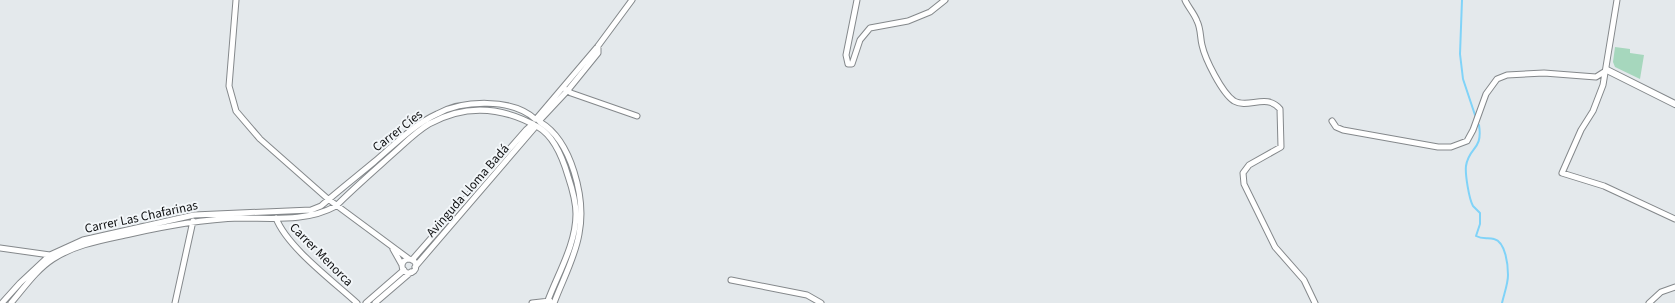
<svg xmlns="http://www.w3.org/2000/svg" width="1675" height="303" viewBox="0 0 1675 303" font-family="'Source Sans 3',sans-serif">
	<style>
		.green { fill: #a6d7bd }
		.lines { fill: none; stroke-linecap: round; stroke-linejoin: round }
		.stream { stroke: #80d3f8; stroke-width: 2 }
		.minor-casing { stroke: #84888b; stroke-width: 7 }
		.tertiary-casing { stroke: #84888b; stroke-width: 8 }
		.minor { stroke: #fff; stroke-width: 5 }
		.tertiary { stroke: #fff; stroke-width: 6 }
		.labels { text-anchor: middle; stroke-width: 4; stroke-linejoin: round; paint-order: stroke }
		.street-label { font-size: 13px; fill: #0e0f10; stroke: #f2f6f9 }
	</style>
	<rect width="100%" height="100%" fill="#e4e9ec"/>
	<path class="green" d="M1615 47 1630 49V53L1644 55 1640 79 1615 67 1613 62Z"/>
	<g class="lines">
		<path class="stream" d="M1462 0 1460 54 1463 79 1475 115
			M1479 125C1483 151 1469 146 1466 166 1465 174 1469 199 1473 206 1475 208 1478 211 1480 213V224L1476 236C1483 240 1488 237 1494 239 1506 242 1508 266 1508 275 1508 284 1504 294 1502 303"/>
		<g class="minor-casing">
			<path id="minor" d="M236 0 229 86 236 111 260 139 328 199 409 259
				M857 0 846 55 848 64H852L860 40 870 28 908 21 930 12 945 0
				M1185 0C1188 7 1194 13 1197 21 1201 29 1200 37 1202 45 1205 59 1222 93 1234 101 1248 109 1267 93 1280 109L1281 147 1249 165 1243 173 1244 184 1275 247 1304 280 1315 303
				M1617 0 1603 85 1593 111 1581 130 1562 173 1604 186 1675 219
				M565 89 571 93 637 116
				M536 119 598 46 632 0
				M539 121 568 90 598 53V46
				M1332 121 1336 127 1343 130 1438 147H1451L1467 141 1473 130 1486 94 1497 79 1507 75 1544 73 1596 77 1607 70
				M540 122C572 141 586 199 579 234 575 258 562 281 554 303
				M276 218C287 247 333 281 357 303
				M0 248 50 255
				M393 249 402 265
				M402 266a7 7 0 1 1 14 0a7 7 0 1 1-14 0Z
				M412 260 526 130 533 124
				M415 267 536 126
				M731 280 807 295 821 303
				M2 303 20 283 50 255 83 240 194 215 311 210 321 206C338 191 356 177 374 162 394 145 413 125 437 114 463 100 512 98 535 119
				M11 303C24 288 36 270 53 259 76 244 103 240 130 234 167 226 203 219 241 218 273 218 307 222 336 206 355 187 376 169 396 151 407 141 417 131 429 124 467 103 503 107 538 127 554 136 563 159 568 176 572 188 576 201 576 214 576 245 557 275 547 303
				M175 303 193 221
				M366 303 404 270
				M375 303 411 272
				M532 303 550 301
				M1649 303 1661 292 1675 287"/>
		</g>
		<g class="tertiary-casing">
			<path id="tertiary" d="M1607 70 1675 104"/>
		</g>
		<use href="#minor" class="minor"/>
		<use href="#tertiary" class="tertiary"/>
	</g>
	<g class="labels">
		<g class="street-label">
			<text transform="translate(397 130) rotate(-38)" y="5">Carrer Cíes</text>
			<text transform="translate(467 190) rotate(-49)" y="5">Avinguda Lloma Badá</text>
			<text transform="translate(141 216) rotate(-12)" y="5">Carrer Las Chafarinas</text>
			<text transform="translate(322 254) rotate(45)" y="5">Carrer Menorca</text>
		</g>
	</g>
</svg>
